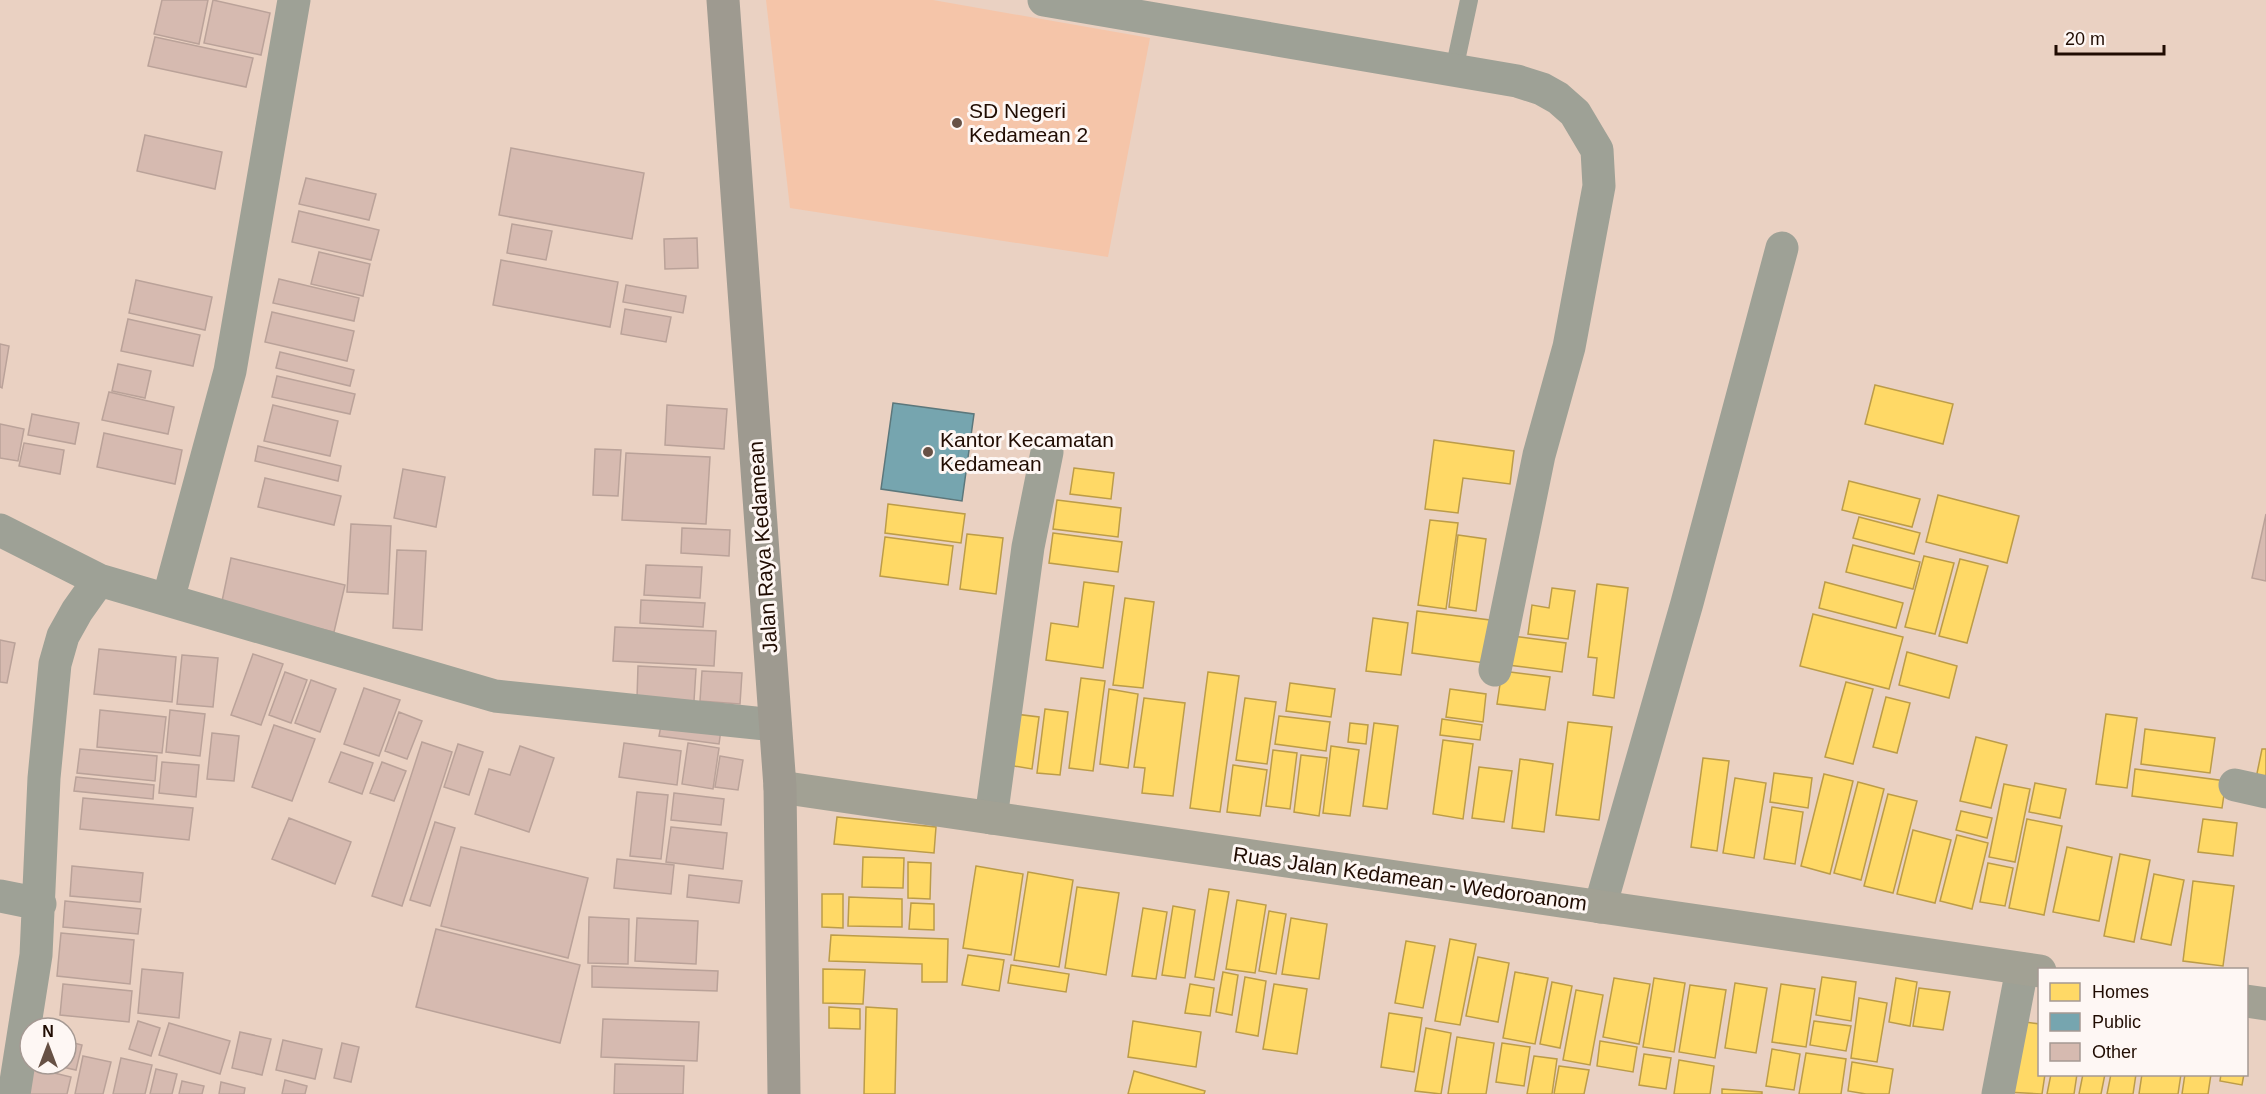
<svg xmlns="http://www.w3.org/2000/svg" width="2266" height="1094" viewBox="0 0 2266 1094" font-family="Arial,sans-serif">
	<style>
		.built { fill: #f5c5a9 }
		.homes { fill: #ffd966; stroke: #bc9c48; stroke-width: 1.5 }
		.public { fill: #76a5af; stroke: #5c777b; stroke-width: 1.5 }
		.building { fill: #d6bab0; stroke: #baa299; stroke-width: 1.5 }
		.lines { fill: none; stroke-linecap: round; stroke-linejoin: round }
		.service { stroke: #9ea196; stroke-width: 18 }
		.minor { stroke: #9ea196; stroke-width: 33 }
		.secondary { stroke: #a2a194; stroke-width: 33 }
		.trunk { stroke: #9e9a90; stroke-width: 33 }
		.poi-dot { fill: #675145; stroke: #fef7f4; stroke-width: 2 }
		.labels { text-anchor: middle; stroke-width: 6; stroke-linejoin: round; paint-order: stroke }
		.poi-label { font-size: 21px; fill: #200c02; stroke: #fef7f4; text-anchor: start }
		.street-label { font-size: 21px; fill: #200c02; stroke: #fef7f4 }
	</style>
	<rect width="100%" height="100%" fill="#ead1c2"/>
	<path class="built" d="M766 0H933L1150 38 1108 257 790 208Z"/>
	<path class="homes" d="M1875 385 1953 404 1943 444 1865 424Z
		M1434 440 1514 451 1510 484 1463 478 1458 513 1425 509Z
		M1074 468 1114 473 1111 499 1070 494Z
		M1849 481 1920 499 1912 527 1842 510Z
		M1938 495 2019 516 2007 563 1926 542Z
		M1057 500 1121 508 1118 537 1053 529Z
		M888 504 965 514 961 543 885 533Z
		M1859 517 1920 533 1914 554 1853 538Z
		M1430 520 1458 523 1446 609 1418 605Z
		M1053 533 1122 542 1118 572 1049 563Z
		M967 534 1003 538 996 594 960 589Z
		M1458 535 1486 539 1476 611 1449 607Z
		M885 537 953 546 948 585 880 576Z
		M1853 545 1920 562 1913 589 1846 572Z
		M1924 556 1954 563 1935 634 1905 627Z
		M1960 559 1988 566 1967 643 1939 636Z
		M1084 582 1114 586 1103 668 1046 660 1051 623 1078 627Z
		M1825 582 1903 603 1896 628 1819 608Z
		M1597 584 1628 588 1614 698 1593 695 1597 658 1588 657Z
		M1552 588 1575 591 1568 639 1528 634 1532 605 1549 608Z
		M1125 598 1154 602 1143 688 1113 685Z
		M1417 611 1490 620 1485 663 1412 653Z
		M1813 614 1903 637 1889 689 1800 666Z
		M1373 618 1408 623 1401 675 1366 671Z
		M1512 636 1566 643 1562 672 1508 665Z
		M1907 652 1957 666 1949 698 1899 685Z
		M1502 671 1550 677 1545 710 1497 704Z
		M1208 672 1239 676 1220 812 1190 808Z
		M1081 678 1105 681 1093 771 1069 768Z
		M1846 682 1873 689 1853 764 1825 757Z
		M1290 683 1335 689 1331 717 1286 711Z
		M1109 689 1138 694 1128 768 1100 764Z
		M1450 689 1486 694 1483 722 1446 717Z
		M1886 697 1910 703 1897 753 1873 747Z
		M1144 698 1185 703 1173 796 1142 793 1145 768 1134 767Z
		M1245 698 1276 702 1267 764 1236 760Z
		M1045 709 1068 712 1060 775 1037 773Z
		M1015 714 1039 717 1032 769 1008 765Z
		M2106 714 2137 718 2127 788 2096 784Z
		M1279 716 1330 722 1326 751 1275 744Z
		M1442 719 1482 725 1480 740 1440 735Z
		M1568 722 1612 727 1599 820 1556 815Z
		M1350 723 1368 725 1366 744 1348 742Z
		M1374 723 1398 726 1387 809 1363 806Z
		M2145 729 2215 738 2210 773 2141 764Z
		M1976 737 2007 745 1991 808 1960 801Z
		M1443 740 1473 744 1463 819 1433 814Z
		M1331 746 1359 750 1350 816 1323 813Z
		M2262 749H2266V791L2254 788Z
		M1273 750 1297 753 1290 809 1266 806Z
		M1301 755 1327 758 1319 816 1294 812Z
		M1703 758 1729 761 1717 851 1691 847Z
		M1520 759 1553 764 1544 832 1512 828Z
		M1233 765 1267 770 1260 816 1227 812Z
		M1479 767 1512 771 1504 822 1472 818Z
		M2135 769 2226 781 2222 808 2132 796Z
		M1774 773 1812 778 1808 808 1770 802Z
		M1824 774 1853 781 1830 874 1801 866Z
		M1735 778 1766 783 1754 858 1723 853Z
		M1858 782 1884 789 1861 880 1834 873Z
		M2035 783 2066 789 2060 818 2029 812Z
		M2004 784 2030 789 2015 862 1989 857Z
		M1888 794 1917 801 1893 893 1864 886Z
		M1772 807 1803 812 1795 864 1764 859Z
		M1961 811 1992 818 1987 838 1956 830Z
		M837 817 936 827 934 853 834 844Z
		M2027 819 2062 826 2044 915 2009 908Z
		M2203 819 2237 823 2233 856 2198 852Z
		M1913 830 1951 840 1935 903 1897 894Z
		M1957 835 1988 843 1972 909 1940 901Z
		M2067 847 2112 857 2099 921 2053 912Z
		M2120 854 2150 860 2134 942 2104 936Z
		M863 857 904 858 903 888 862 887Z
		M908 862 931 863 930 899 908 898Z
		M1988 863 2013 868 2005 906 1980 902Z
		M976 866 1023 874 1011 955 963 948Z
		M1028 872 1073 880 1059 967 1014 960Z
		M2154 874 2184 880 2171 945 2141 939Z
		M2193 881 2234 886 2223 966 2183 961Z
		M1077 887 1119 893 1106 975 1065 968Z
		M1209 889 1229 892 1214 980 1195 977Z
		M822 894H843V928L822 927Z
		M849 897 902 899V927L848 926Z
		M1237 900 1266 905 1255 973 1226 969Z
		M911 903 934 904V930L909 929Z
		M1173 906 1195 910 1185 978 1162 975Z
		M1143 908 1167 912 1156 979 1132 976Z
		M1269 911 1286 914 1276 974 1259 971Z
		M1291 918 1327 924 1319 979 1282 974Z
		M831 935 948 939 947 982H922V964L829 961Z
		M1450 939 1476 944 1460 1025 1435 1021Z
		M1406 941 1435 946 1423 1008 1395 1003Z
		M968 955 1004 960 999 991 962 985Z
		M1478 957 1509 963 1498 1022 1466 1016Z
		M1011 965 1069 974 1066 992 1008 983Z
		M823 969 865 970 863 1004 823 1003Z
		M1223 972 1238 975 1232 1015 1216 1012Z
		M1515 972 1548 978 1535 1044 1503 1038Z
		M1245 977 1266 981 1258 1036 1236 1032Z
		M1822 977 1856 982 1851 1021 1816 1015Z
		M1614 978 1650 984 1639 1044 1603 1037Z
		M1654 978 1685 983 1674 1052 1643 1047Z
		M1896 978 1917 982 1910 1026 1889 1022Z
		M1552 982 1572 986 1560 1048 1540 1044Z
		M1735 983 1767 988 1756 1053 1725 1048Z
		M1190 984 1214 988 1210 1016 1185 1013Z
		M1274 984 1307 989 1297 1054 1263 1049Z
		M1781 984 1815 989 1806 1047 1772 1042Z
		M1690 985 1726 990 1715 1058 1679 1052Z
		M1919 988 1950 992 1943 1030 1913 1026Z
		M1576 990 1603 995 1590 1065 1563 1060Z
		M1859 998 1887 1003 1877 1062 1851 1058Z
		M829 1007 860 1009V1029L829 1028Z
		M866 1007 897 1009 895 1094H864Z
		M1389 1013 1422 1018 1414 1072 1381 1067Z
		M1133 1021 1201 1032 1196 1067 1128 1057Z
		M1814 1021 1851 1026 1846 1051 1810 1045Z
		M2018 1021 2040 1024V1074H2045L2042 1094 2006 1092Z
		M1426 1028 1451 1033 1441 1094 1415 1091Z
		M1457 1037 1494 1043 1486 1094H1448Z
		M1600 1041 1637 1047 1633 1072 1597 1066Z
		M1502 1043 1530 1047 1524 1086 1496 1082Z
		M1772 1049 1800 1054 1794 1090 1766 1086Z
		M1806 1053 1846 1059 1841 1094H1799Z
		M1644 1054 1671 1058 1666 1089 1639 1085Z
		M1534 1056 1557 1059 1552 1094H1527Z
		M1679 1060 1714 1066 1710 1094H1674Z
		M1852 1062 1893 1069 1889 1094H1866L1848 1091Z
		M1559 1066 1589 1070 1584 1094H1554Z
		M1134 1071 1205 1091 1204 1094H1128Z
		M2051 1074H2077L2074 1094H2047Z
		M2083 1074H2105L2101 1094H2079Z
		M2111 1074H2136L2133 1094H2107Z
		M2142 1074H2181L2178 1094H2139Z
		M2185 1074H2211L2208 1094H2182Z
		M2221 1074H2244L2242 1085 2220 1081Z
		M1722 1089 1762 1092V1094H1722Z"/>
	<path class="public" d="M893 403 974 414 962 501 881 489Z"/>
	<path class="building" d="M162 0H208L199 44 154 34Z
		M213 0 270 13 261 55 204 43Z
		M155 37 253 58 246 87 148 66Z
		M145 135 222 152 215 189 137 171Z
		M511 148 644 173 632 239 499 215Z
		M306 178 376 194 369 220 299 204Z
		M299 211 379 230 371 260 292 242Z
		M512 224 552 231 546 260 507 253Z
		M697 238 698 268 665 269 664 239Z
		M319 252 370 264 363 296 311 284Z
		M501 260 618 282 610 327 493 305Z
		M279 279 359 298 354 321 273 303Z
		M136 280 212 297 205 330 129 313Z
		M626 285 686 296 683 313 623 302Z
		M625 309 671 317 666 342 621 334Z
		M272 312 354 331 347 361 265 342Z
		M128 319 200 335 193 366 121 351Z
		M0 344 9 346 2 388 0 387Z
		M280 352 354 370 350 386 276 368Z
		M118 364 151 371 145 398 112 391Z
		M277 376 355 394 350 414 272 397Z
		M109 392 174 407 168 434 102 420Z
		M273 405 338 421 330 456 264 441Z
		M667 405 727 409 724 449 665 445Z
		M32 414 79 423 75 444 28 435Z
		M0 424 24 429 18 461 0 458Z
		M104 433 182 450 175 484 97 467Z
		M24 443 64 450 60 474 19 466Z
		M258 446 341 466 338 481 255 461Z
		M595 449 621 450 618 496 593 495Z
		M626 453 710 457 706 524 622 520Z
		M403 469 445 477 436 527 394 518Z
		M265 478 341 496 334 525 258 507Z
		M2266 514V581L2252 578Z
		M351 524 391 526 388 594 347 592Z
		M682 528 730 530 729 556 681 553Z
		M397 550 426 551 422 630 393 628Z
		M231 558 345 585 334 632 221 606Z
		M646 565 702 567 700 598 644 595Z
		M641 600 705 603 703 627 640 623Z
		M615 627 716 631 714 666 613 661Z
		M0 640 15 643 7 683 0 682Z
		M99 649 176 657 172 702 94 694Z
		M253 654 283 664 261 725 231 715Z
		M182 655 218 658 213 707 177 704Z
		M638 666 696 669 694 701 637 698Z
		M702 671 742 673 740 704 700 701Z
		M285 672 307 680 291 723 269 715Z
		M311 680 336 689 320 732 295 723Z
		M364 688 400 700 379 756 344 744Z
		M100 710 166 717 162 753 97 747Z
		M170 710 205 714 200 756 166 752Z
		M399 712 422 721 407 759 385 751Z
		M663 715 722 723 719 744 659 736Z
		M274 725 315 739 292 801 252 787Z
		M212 733 239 736 234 781 207 779Z
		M422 742 452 752 402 906 372 896Z
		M624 743 681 751 677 785 619 777Z
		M688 743 719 748 713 789 682 784Z
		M458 744 483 752 469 795 444 787Z
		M520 746 554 758 529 832 475 814 489 769 510 775Z
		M80 749 157 756 155 781 77 773Z
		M341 752 373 763 362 794 329 782Z
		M720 756 743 760 738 790 715 787Z
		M162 762 199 765 196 797 159 793Z
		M382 762 406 771 394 801 370 793Z
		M76 777 154 785 153 799 74 791Z
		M637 792 668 795 661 859 630 856Z
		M674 793 724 799 721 825 671 820Z
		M83 798 193 808 189 840 80 829Z
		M289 818 351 842 335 884 272 859Z
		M435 822 455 828 430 906 410 900Z
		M671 827 727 833 723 869 666 862Z
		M461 847 588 878 568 958 441 926Z
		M617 859 674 865 671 894 614 888Z
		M72 866 143 873 140 902 70 896Z
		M689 875 742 881 739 903 687 897Z
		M65 901 141 909 138 934 63 927Z
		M589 917 629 919 628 964 588 963Z
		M637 918 698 921 696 964 635 961Z
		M436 929 580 965 560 1043 416 1007Z
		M61 933 134 940 130 984 57 976Z
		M592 966 718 971 717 991 592 987Z
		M142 969 183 973 179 1018 138 1013Z
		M63 984 132 991 129 1022 60 1015Z
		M603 1019 699 1022 697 1061 601 1057Z
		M138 1021 160 1028 151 1056 129 1049Z
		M169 1023 230 1041 220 1074 159 1055Z
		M240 1032 271 1039 262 1075 232 1068Z
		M283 1040 322 1049 315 1079 276 1070Z
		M66 1041 82 1045 76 1070 49 1064H66Z
		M342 1043 359 1047 351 1082 334 1078Z
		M83 1056 111 1062 103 1094H75Z
		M121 1058 152 1065 145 1094H113Z
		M615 1064 684 1066 683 1094H614Z
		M33 1068 71 1077 67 1094H27Z
		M156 1069 177 1074 172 1094H150Z
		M285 1080 307 1086 305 1094H282Z
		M182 1081 204 1086 202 1094H179Z
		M221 1082 245 1088 244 1094H219Z"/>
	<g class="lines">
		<path class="service" d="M1454 70 1469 0"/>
		<path class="minor" d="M1044 0 1517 81 1542 89 1558 98 1575 113 1597 150 1599 186 1569 347 1539 455 1495 670
			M0 530 99 580 495 696 775 725
			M168 600 230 371 294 0
			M2235 785 2266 792
			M991 818 1028 547 1047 452
			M0 896 40 904
			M1600 907 1687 603 1782 248
			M14 1094 36 955 44 778 55 664 63 636 77 611 99 580
			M1998 1094 2022 969"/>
		<path class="secondary" d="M780 787 2040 971
			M2246 1001 2266 1004"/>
		<path class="trunk" d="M723 0 780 787 784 1094"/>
	</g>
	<g class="poi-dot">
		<circle cx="957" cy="123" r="6"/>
		<circle cx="928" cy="452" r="6"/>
	</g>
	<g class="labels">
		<g class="poi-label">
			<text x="969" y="118">SD Negeri<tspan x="969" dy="24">Kedamean 2</tspan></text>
			<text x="940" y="447">Kantor Kecamatan<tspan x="940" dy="24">Kedamean</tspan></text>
		</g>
		<g class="street-label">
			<text transform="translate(763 547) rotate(-94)" y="7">Jalan Raya Kedamean</text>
			<text transform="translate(1410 879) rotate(8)" y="7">Ruas Jalan Kedamean - Wedoroanom</text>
		</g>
	</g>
	<rect x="2038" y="968" width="210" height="108" fill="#fef7f4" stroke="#a59993" stroke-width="1.5"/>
	<rect x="2050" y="983" width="30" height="18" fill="#ffd966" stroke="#a59993" stroke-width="1.5"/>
	<text x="2092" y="998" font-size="18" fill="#200c02">Homes</text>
	<rect x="2050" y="1013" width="30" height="18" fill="#76a5af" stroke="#a59993" stroke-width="1.5"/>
	<text x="2092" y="1028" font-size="18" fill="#200c02">Public</text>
	<rect x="2050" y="1043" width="30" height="18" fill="#d6bab0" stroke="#a59993" stroke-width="1.5"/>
	<text x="2092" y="1058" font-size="18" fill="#200c02">Other</text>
	<g transform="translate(48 1046)"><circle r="28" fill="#fef7f4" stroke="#a59993" stroke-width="1.5"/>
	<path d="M0-4.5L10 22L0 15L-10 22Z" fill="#675145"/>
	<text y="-9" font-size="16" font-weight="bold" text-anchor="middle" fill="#200c02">N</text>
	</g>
	<path d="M2056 45v9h108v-9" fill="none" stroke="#200c02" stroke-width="3"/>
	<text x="2065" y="45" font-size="18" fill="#200c02" stroke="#fef7f4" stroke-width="4.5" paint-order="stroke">20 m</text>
</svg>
